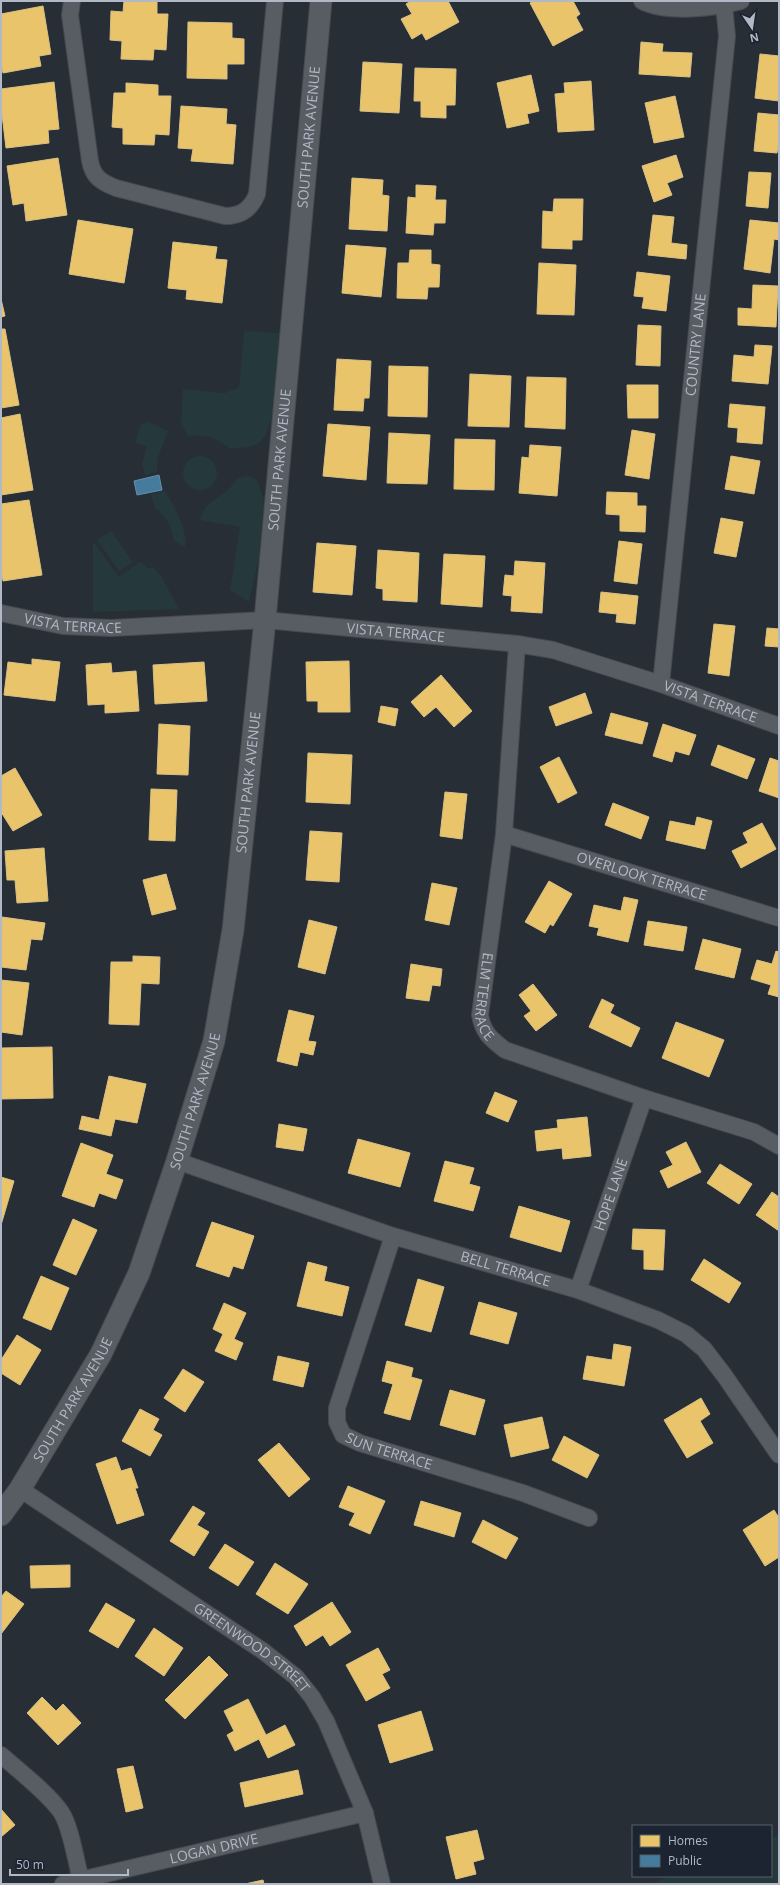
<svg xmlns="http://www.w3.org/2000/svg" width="780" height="1885" viewBox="0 0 780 1885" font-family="'Open Sans',sans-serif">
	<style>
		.green { fill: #25383b }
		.homes { fill: #e9c46a; stroke: #d8c186 }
		.public { fill: #457b9d; stroke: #658eaa }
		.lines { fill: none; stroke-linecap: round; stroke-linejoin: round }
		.minor-casing { stroke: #464a50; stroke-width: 18 }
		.tertiary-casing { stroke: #464a50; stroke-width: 23 }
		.minor { stroke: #585c63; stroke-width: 16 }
		.tertiary { stroke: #585c63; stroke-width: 21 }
		.labels { text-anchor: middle; stroke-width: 4; stroke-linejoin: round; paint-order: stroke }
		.street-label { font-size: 14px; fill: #b1b9c7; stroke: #1b2430 }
	</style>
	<rect width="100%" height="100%" fill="#282e35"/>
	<path class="green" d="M244 331 279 333C277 360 279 422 261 441 253 449 239 448 229 448 216 437 204 434 188 436L181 423 183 389 225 393 239 387Z
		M147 421 168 431 157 460V472L145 475 142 464 147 446 135 443 140 426Z
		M183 473a17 17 0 1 1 34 0a17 17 0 1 1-34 0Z
		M248 476 257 480 264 500 259 558 249 602 230 590 240 527 200 520 205 507 228 490 238 478Z
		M165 491C174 507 188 529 185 547L174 541C171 526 167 517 155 508L151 494Z
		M111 531 133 562 119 571 97 540Z
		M93 541 119 577 141 561 148 569 153 567 161 576 179 609 93 612Z
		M779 1834V1884H653L669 1876H771V1839Z"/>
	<path class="homes" d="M124 1H157V14H168L166 50 154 49 153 60 121 59 122 41 110 40 111 11 123 12Z
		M411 1H448L459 22 426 40 422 33 412 39 401 19 412 14 406 4Z
		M534 1H573L580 14 576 17 583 30 553 46 530 3Z
		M43 6 51 54 39 56 41 66 3 73 1 63V14Z
		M188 22 232 23V38L244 39V64H227V79L187 78Z
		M641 42 663 44 662 52 692 53 690 77 639 74Z
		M760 54 779 56V101L755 98Z
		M363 62 402 64 399 113 360 111Z
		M415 68 456 69 455 105H446V118L421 117V101H414Z
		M531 75 539 111 527 114 529 123 507 128 497 83Z
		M591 81 594 130 558 132 555 94 565 93 564 83Z
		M54 82 59 129 48 130 49 143 6 148 1 106V89Z
		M126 83 158 85V96H171L169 135 155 134 154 145 123 144V128L112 127 114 93H126Z
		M675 96 684 137 654 143 645 103Z
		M181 106 227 109 226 124 236 125 233 164 191 161 193 149 178 148Z
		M758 113 779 115V139L777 153 754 151Z
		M676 155 683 177 667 183 672 195 654 202 642 166Z
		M58 158 67 215 26 221 24 203 13 205 7 166Z
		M749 172 771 173 768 208 746 206Z
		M352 178 383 180 382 195 389 196 387 231 349 229Z
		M416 185 436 186 435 200H446L445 223H434L433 235 406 233 408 197 416 198Z
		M554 199H583L582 240H572V249L542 248 543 211 553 212Z
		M653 215 674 217 671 243 687 245 686 259 648 255Z
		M78 220 133 229 124 283 69 274Z
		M750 220 779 223V240L774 239 770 273 744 269Z
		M173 242 217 247 215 259 227 260 222 303 186 299 187 290 168 288Z
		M346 245 386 248 381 297 342 293Z
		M410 250H431V264L440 265 439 287H428L427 299 397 298 398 263H409Z
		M539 263 576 265 574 315 537 314Z
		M637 272 670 276 666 311 642 308 644 297 634 296Z
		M753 285 778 286 776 327 738 325V308L752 309Z
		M1 299 5 316 1 317Z
		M638 325 661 326 660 366 636 365Z
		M1 329H5L19 405 1 408Z
		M755 345 772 346 768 384 732 381 734 355 754 357Z
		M337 359 371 361 369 398H364L363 411 334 410Z
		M389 366 428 367 427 417 388 416Z
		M470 374 511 376 509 427 468 426Z
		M527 377 566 378 565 429 525 427Z
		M627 385H658V418H628Z
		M730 404 765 407 762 444 737 442 738 428 728 427Z
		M20 414 33 490 1 495V418Z
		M328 424 370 427 366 480 323 476Z
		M632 430 655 434 649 479 625 475Z
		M389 433 430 435 427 484 387 483Z
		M455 439 495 440 494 490 454 489Z
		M530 445 561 447 557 496 519 493 522 457 529 458Z
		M731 456 760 461 754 494 725 489Z
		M607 492 637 493V506H646L645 532 620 531V515L606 514Z
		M29 500 42 575 3 581 1 569V504Z
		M721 518 743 522 736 557 714 553Z
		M619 541 642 544 637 584 614 581Z
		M317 543 356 546 352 595 313 592Z
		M378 550 419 553 417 602 383 600V589L376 588Z
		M444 554 485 556 482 607 441 604Z
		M515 561 545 563 542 613 511 611 512 596 503 595 505 575 514 576Z
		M601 592 638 596 635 624 616 622 617 614 599 612Z
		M714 624 735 626 729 676 708 673Z
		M767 628 779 629V647L765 646Z
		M32 659 60 662 55 701 4 695 8 662 32 665Z
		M349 661 350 712H318V701H307L306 662Z
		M204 662 207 701 155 704 153 665Z
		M111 663 112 673 136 671 139 711 105 713V704L88 705 86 665Z
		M441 675 472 711 454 727 436 707 424 717 411 702Z
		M585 693 592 713 556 726 549 707Z
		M381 706 398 709 395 726 378 722Z
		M611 713 648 723 642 744 605 735Z
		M159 724 190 726 188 775 157 774Z
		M663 724 696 735 689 755 675 751 672 762 653 756Z
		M718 745 755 759 747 779 711 765Z
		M308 753 352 755 350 804 306 802Z
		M559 757 577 793 558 803 540 767Z
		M770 758 779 761V798L759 791Z
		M15 768 42 815 13 831 1 812V776Z
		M151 789 177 790 175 841 149 840Z
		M445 792 467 794 462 839 440 836Z
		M613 803 649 817 641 839 605 825Z
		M697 817 712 821 705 849 666 840 670 821 695 826Z
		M762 823 776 849 741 868 732 851 748 843 743 833Z
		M310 831 342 833 339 882 306 880Z
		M44 848 48 901 17 903 15 880H7L5 851Z
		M166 874 176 909 152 915 143 880Z
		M549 881 572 894 553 926 550 924 545 933 525 922Z
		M432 883 457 888 449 925 425 920Z
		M624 897 638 900 628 942 597 935 599 928 589 926 594 905 621 911Z
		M2 917 45 923 42 940 31 939 26 970 1 967Z
		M309 920 337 927 325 974 298 967Z
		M648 921 687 927 683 951 644 945Z
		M703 939 741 949 734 978 695 969Z
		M776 951 779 952V997L768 994 771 985 751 979 757 960 772 964Z
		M133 956 160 957 159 984 141 983 139 1025 109 1024 111 962H133Z
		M411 964 442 969 440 986 432 985 429 1001 406 998Z
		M1 980 29 983 22 1035 1 1032Z
		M533 984 557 1015 536 1031 524 1016 531 1011 519 995Z
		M602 999 614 1005 610 1013 640 1028 631 1047 589 1027Z
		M289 1010 314 1016 308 1041 316 1042 313 1055 300 1052 297 1066 277 1061Z
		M676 1022 724 1040 709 1077 662 1058Z
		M52 1047 53 1098 1 1099V1048Z
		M109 1076 146 1084 137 1123 115 1119 111 1136 79 1129 82 1116 99 1120Z
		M495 1092 517 1101 508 1122 486 1113Z
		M587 1117 591 1156 563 1159 562 1148 537 1151 535 1131 558 1128 557 1120Z
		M279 1124 307 1129 303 1151 276 1147Z
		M358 1139 410 1153 400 1187 348 1173Z
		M686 1142 701 1172 668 1188 660 1171 673 1165 666 1152Z
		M81 1143 113 1155 106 1174 123 1180 116 1199 99 1193 94 1207 62 1196Z
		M445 1161 474 1168 469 1184 480 1187 473 1211 434 1201Z
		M720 1164 752 1184 739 1204 707 1183Z
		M1 1177 14 1181 1 1225Z
		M772 1192 779 1197V1231L756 1215Z
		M519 1206 570 1221 561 1252 510 1237Z
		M73 1219 97 1230 76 1275 53 1265Z
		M212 1222 254 1236 243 1269 233 1266 229 1277 196 1266Z
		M633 1229 665 1230 663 1270 644 1269V1250L632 1249Z
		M704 1259 741 1283 729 1303 691 1280Z
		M308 1262 327 1267 324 1281 349 1287 342 1316 297 1306Z
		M41 1276 69 1288 51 1330 23 1318Z
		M418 1279 444 1287 431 1332 405 1325Z
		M479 1302 517 1313 508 1344 470 1334Z
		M224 1303 246 1313 234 1339 243 1343 236 1360 215 1351 223 1334 213 1329Z
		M17 1335 41 1350 20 1385 1 1373V1360Z
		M614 1344 631 1347 624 1386 583 1379 587 1356 612 1360Z
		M278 1356 309 1363 303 1387 273 1380Z
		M387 1361 413 1368 411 1377 422 1380 410 1420 384 1413 393 1384 382 1381Z
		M183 1369 204 1382 185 1412 164 1398Z
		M450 1390 485 1400 475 1435 440 1425Z
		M701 1398 710 1414 700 1421 713 1443 687 1458 664 1420Z
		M140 1409 159 1419 153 1430 162 1435 150 1456 122 1441Z
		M542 1417 549 1448 511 1457 504 1425Z
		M564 1436 599 1455 587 1478 552 1460Z
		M279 1443 310 1479 289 1497 258 1460Z
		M116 1457 121 1471 131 1468 138 1488H135L144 1515 117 1524 96 1464Z
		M348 1486 385 1501 370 1534 349 1525 355 1513 339 1507Z
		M421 1501 461 1513 454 1537 414 1525Z
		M193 1506 205 1513 197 1525 209 1532 194 1556 170 1541Z
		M774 1510 779 1518V1533L778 1534 779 1536V1557L765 1566 743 1530Z
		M483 1520 518 1538 506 1559 472 1542Z
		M225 1544 254 1562 238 1586 209 1568Z
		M275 1563 308 1584 288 1614 256 1594Z
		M70 1565V1587L31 1588 30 1566Z
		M6 1591 24 1604 1 1634V1597Z
		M332 1602 351 1632 330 1646 323 1635 306 1646 294 1626Z
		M106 1603 135 1620 118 1648 89 1631Z
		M154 1628 183 1648 164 1676 135 1656Z
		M378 1648 390 1670 382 1674 390 1688 366 1701 346 1665Z
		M209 1656 228 1675 185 1719 165 1700Z
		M42 1697 56 1711 63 1704 81 1723 58 1745 27 1713Z
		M248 1699 266 1735 285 1725 295 1745 268 1758 259 1739 235 1751 227 1735 234 1731 224 1711Z
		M421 1711 433 1750 390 1763 378 1725Z
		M133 1766 143 1808 126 1812 117 1769Z
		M298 1770 303 1794 245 1807 240 1783Z
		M1 1809 15 1825 1 1837Z
		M477 1830 484 1859 473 1862 476 1874 456 1879 446 1837Z
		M263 1880 264 1884H245Z"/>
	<path class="public" d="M159 475 162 490 137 495 134 481Z"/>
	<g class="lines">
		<g class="minor-casing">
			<g id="minor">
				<path d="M72 1 70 15 90 161C93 177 101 182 116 188L225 216C241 216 251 209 257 194L275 1"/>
				<path d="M642 1C666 14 715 8 741 1"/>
				<path id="s1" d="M1 613 63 626 111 628 265 620 517 644 553 650 661 684 779 726"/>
				<path id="s2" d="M517 644 504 834 480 1015C483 1033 491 1039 505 1050L644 1098 754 1132 779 1146"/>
				<path id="s3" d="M661 684 727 36 724 5"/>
				<path id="s4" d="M504 834 779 918"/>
				<path id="s5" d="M177 1161 393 1236 578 1290 658 1320 686 1334 704 1349 724 1375 779 1455"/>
				<path id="s6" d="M393 1236 337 1408V1422L343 1435 360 1443 523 1493 589 1518"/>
				<path id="s7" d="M578 1290 644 1098"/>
				<path id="s8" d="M20 1489 263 1651 296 1677 312 1697 326 1721 365 1813 382 1884"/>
				<path d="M1 1755C19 1771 48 1793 61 1812 71 1827 76 1862 81 1880"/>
				<path id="s9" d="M63 1884 365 1813"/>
			</g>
		</g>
		<g class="tertiary-casing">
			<g id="tertiary">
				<path id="s10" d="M1 1515 20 1489 101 1354 139 1273 177 1161 214 1041 233 930 265 620 321 1"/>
			</g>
		</g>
		<use href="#minor" class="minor"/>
		<use href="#tertiary" class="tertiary"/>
	</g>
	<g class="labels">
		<g class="street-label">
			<text dy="5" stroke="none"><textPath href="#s10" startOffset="1432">SOUTH PARK AVENUE</textPath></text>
			<text dy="5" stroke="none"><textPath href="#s3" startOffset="341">COUNTRY LANE</textPath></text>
			<text dy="5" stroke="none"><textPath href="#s10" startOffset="1108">SOUTH PARK AVENUE</textPath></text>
			<text dy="5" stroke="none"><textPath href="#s1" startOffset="73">VISTA TERRACE</textPath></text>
			<text dy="5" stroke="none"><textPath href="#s1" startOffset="397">VISTA TERRACE</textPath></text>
			<text dy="5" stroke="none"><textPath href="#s1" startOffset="721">VISTA TERRACE</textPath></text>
			<text dy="5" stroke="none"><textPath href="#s10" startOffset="784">SOUTH PARK AVENUE</textPath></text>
			<text dy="5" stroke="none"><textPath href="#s4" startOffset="144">OVERLOOK TERRACE</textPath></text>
			<text dy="5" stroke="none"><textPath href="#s2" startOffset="355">ELM TERRACE</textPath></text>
			<text dy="5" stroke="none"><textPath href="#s10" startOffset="460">SOUTH PARK AVENUE</textPath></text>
			<text dy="5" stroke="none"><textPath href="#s7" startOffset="101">HOPE LANE</textPath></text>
			<text dy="5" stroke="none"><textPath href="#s5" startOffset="346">BELL TERRACE</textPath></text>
			<text dy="5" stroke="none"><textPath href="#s10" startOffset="136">SOUTH PARK AVENUE</textPath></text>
			<text dy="5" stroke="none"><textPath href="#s6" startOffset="258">SUN TERRACE</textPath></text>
			<text dy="5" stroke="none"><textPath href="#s8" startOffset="281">GREENWOOD STREET</textPath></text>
			<text dy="5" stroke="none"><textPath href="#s9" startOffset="155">LOGAN DRIVE</textPath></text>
		</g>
	</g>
	<rect width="780" height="1885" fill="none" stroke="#b1b9c7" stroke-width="4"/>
	<rect x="632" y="1825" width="140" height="52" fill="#1b2430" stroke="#57606c"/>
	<rect x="640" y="1835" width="20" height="12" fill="#e9c46a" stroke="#57606c"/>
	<text x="668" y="1845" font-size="12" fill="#b1b9c7">Homes</text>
	<rect x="640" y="1855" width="20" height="12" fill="#457b9d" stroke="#57606c"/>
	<text x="668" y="1865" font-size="12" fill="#b1b9c7">Public</text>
	<g transform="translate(752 28) rotate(167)" stroke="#1b2430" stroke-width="3" paint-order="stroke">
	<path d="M0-3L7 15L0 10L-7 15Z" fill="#b1b9c7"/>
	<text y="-6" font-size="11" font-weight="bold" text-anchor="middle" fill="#b1b9c7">N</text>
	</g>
	<path d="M10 1869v6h118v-6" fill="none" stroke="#b1b9c7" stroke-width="2"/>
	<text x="16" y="1869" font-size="12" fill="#b1b9c7" stroke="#1b2430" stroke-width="3" paint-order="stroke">50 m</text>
</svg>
